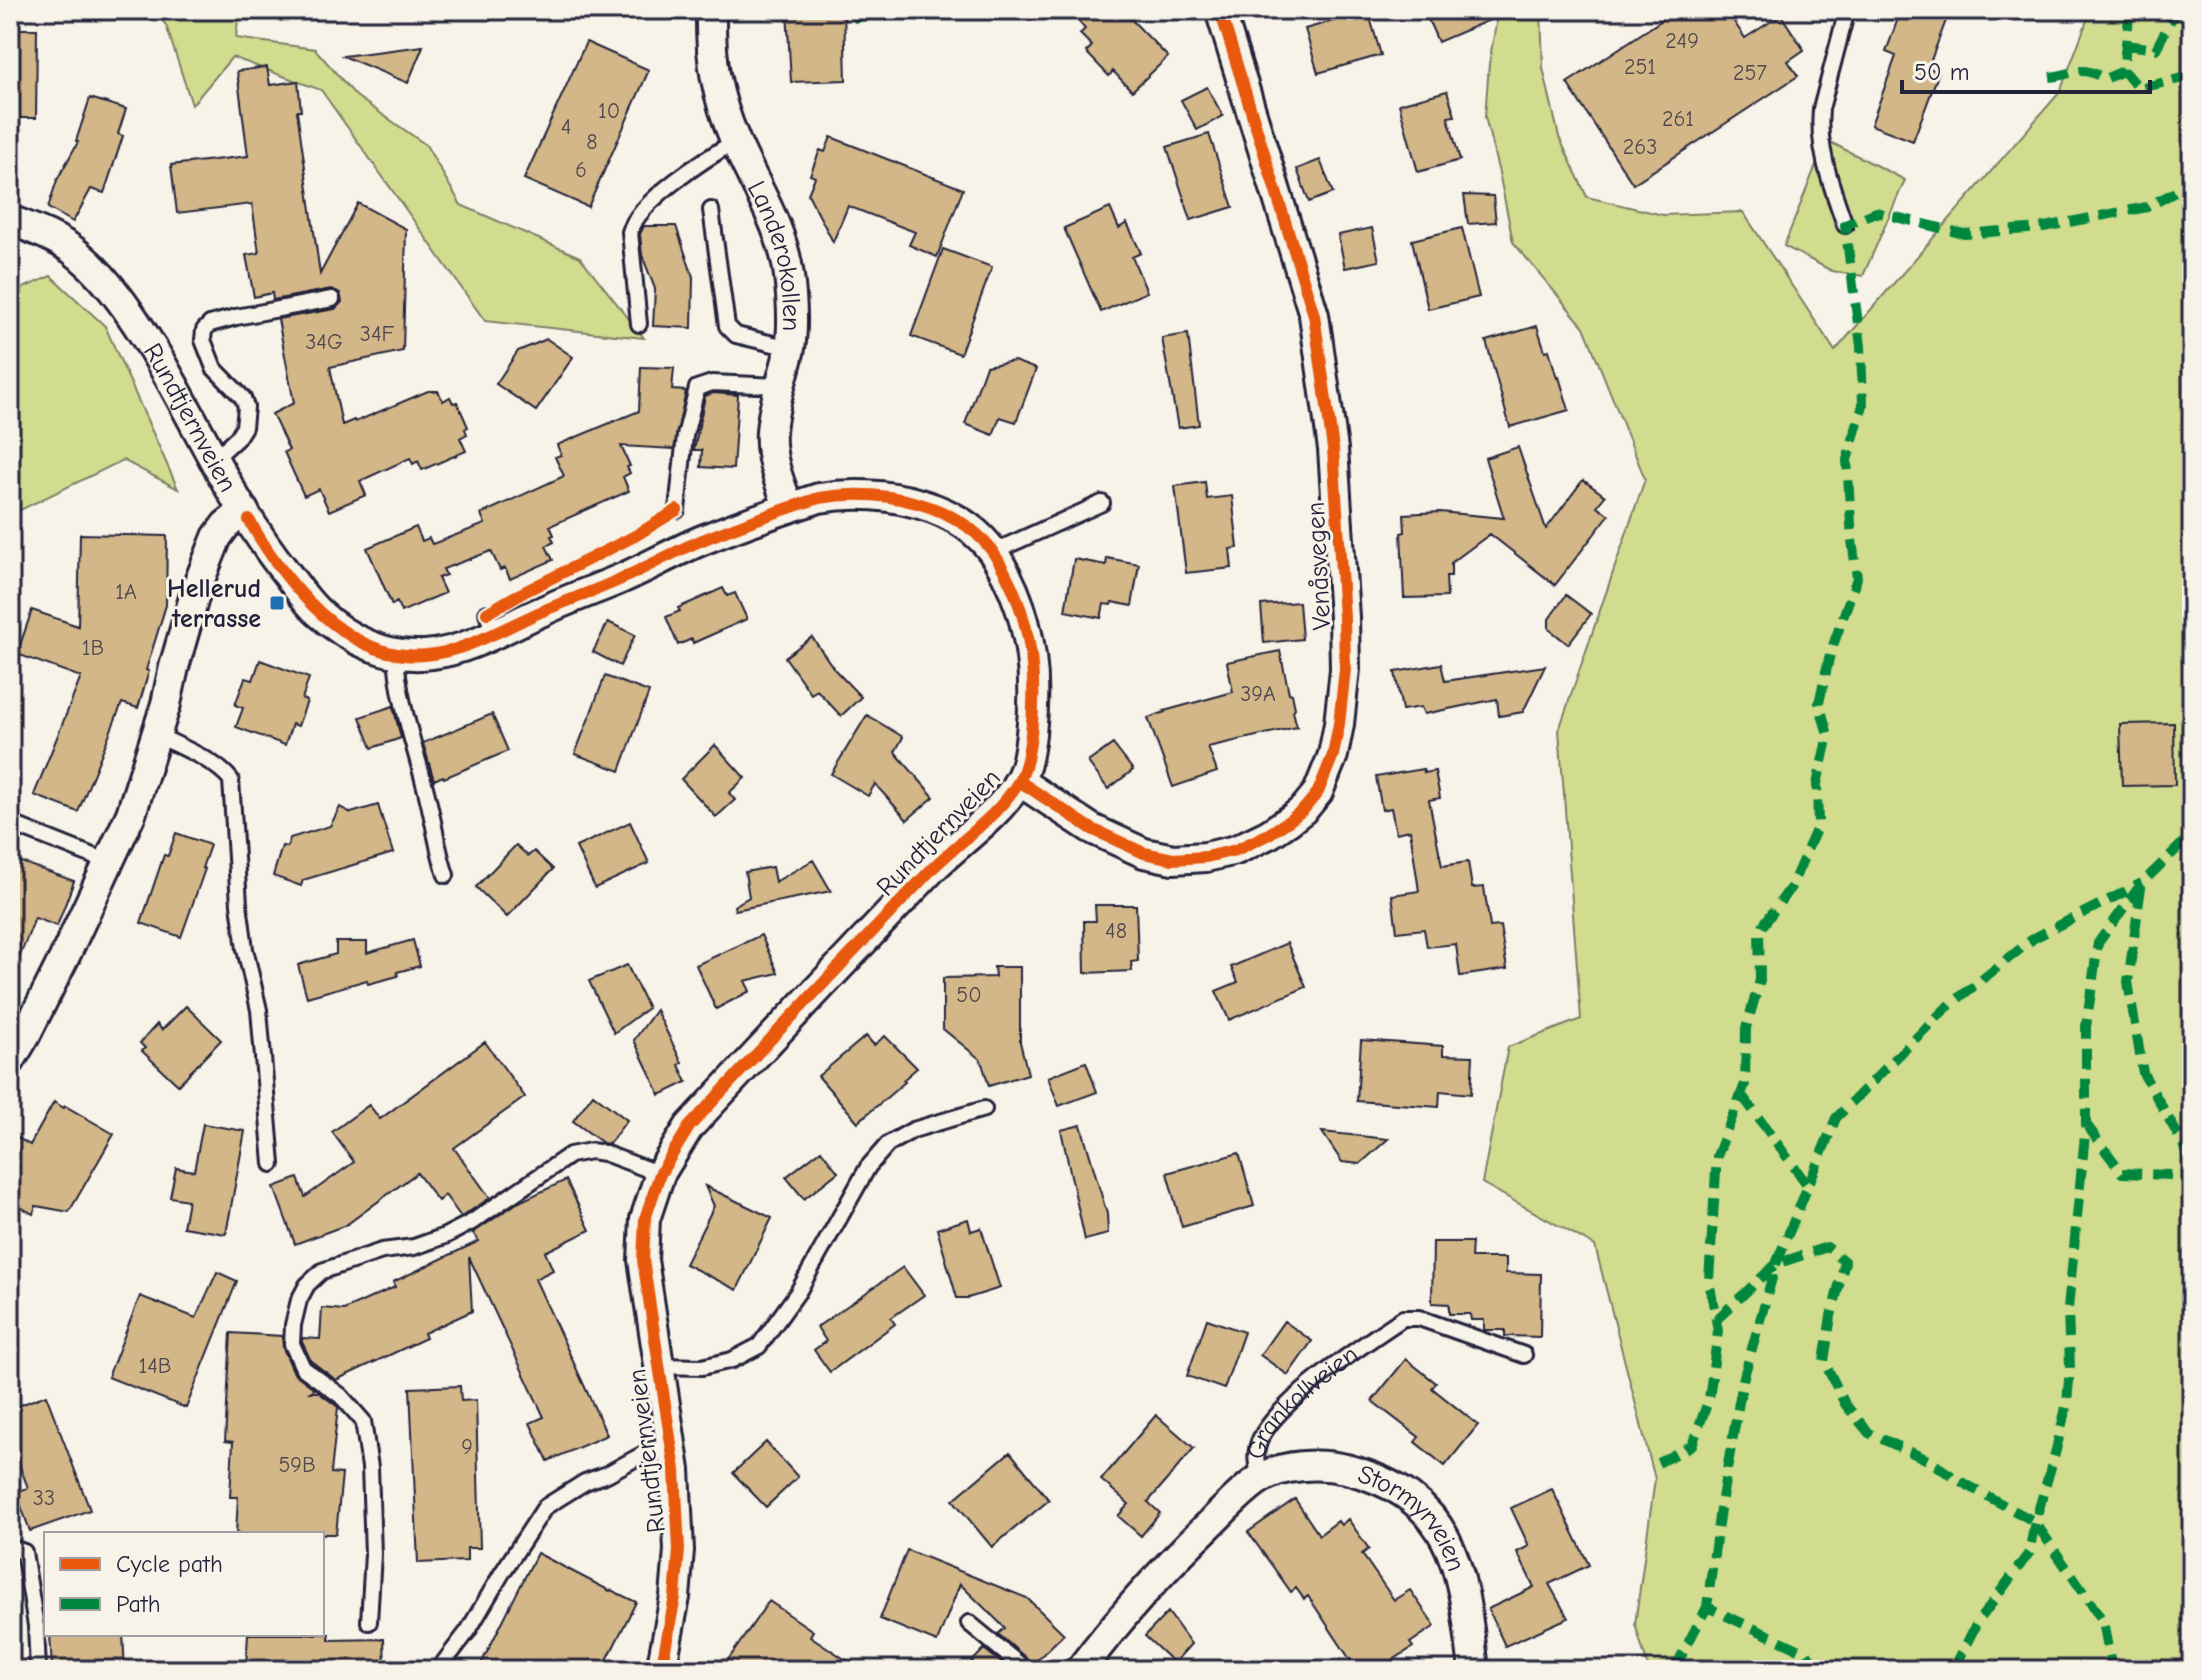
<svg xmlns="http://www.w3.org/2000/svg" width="2202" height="1680" viewBox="0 0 2202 1680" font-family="'Comic Neue',sans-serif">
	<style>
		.green { fill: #d1dc8f; stroke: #7a7f65; stroke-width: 2 }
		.building { fill: #d3b788; stroke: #22223b; stroke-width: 2 }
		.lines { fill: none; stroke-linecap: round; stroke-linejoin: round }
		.service-casing { stroke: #22223b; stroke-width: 20 }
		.minor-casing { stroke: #22223b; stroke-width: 34 }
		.service { stroke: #f7f3e8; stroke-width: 14 }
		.minor { stroke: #f7f3e8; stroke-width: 28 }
		.quiet { stroke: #00873e; stroke-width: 10; stroke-dasharray: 20 10; stroke-linecap: butt }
		.cycleway-casing { stroke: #f7f3e8; stroke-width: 17 }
		.cycleway { stroke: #e8590c; stroke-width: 12 }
		.poi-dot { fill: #1f6fb2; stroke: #f7f3e8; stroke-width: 3 }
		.labels { text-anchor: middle; stroke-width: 6; stroke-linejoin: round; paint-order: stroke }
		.number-label { font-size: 22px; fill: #4e474e }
		.street-label { font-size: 26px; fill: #22223b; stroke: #f7f3e8 }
		.poi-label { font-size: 26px; font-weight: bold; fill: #22223b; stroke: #f7f3e8; text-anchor: end }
	</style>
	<rect width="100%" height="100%" fill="#f7f3e8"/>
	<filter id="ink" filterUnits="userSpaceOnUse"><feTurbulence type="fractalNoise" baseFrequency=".0125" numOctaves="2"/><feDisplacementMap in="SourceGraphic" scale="16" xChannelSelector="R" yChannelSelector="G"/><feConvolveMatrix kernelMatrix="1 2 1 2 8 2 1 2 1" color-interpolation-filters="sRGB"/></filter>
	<g filter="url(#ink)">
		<path class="green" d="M153 10H239L236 38 315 49 356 96 426 145 461 205 580 257 644 338 485 321 321 90 232 57 192 105 166 25Z
			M1496 10H1541L1543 68 1559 137 1587 197 1663 215 1743 212 1835 351 2060 92 2091 10H2192V1670H1649L1635 1624 1655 1479 1595 1246 1482 1183 1508 1047 1581 1019 1559 730 1645 479 1584 327 1513 242 1500 177 1485 117 1489 64 1496 24Z
			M1826 140 1905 180 1863 276 1832 271 1784 246Z
			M51 276 105 326 178 489 123 460 10 515V323L23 288Z"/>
		<path class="building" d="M787 10H844L846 80 791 82Z
			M1069 10H1122L1168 57 1132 91 1113 71 1109 76 1086 52 1092 46 1080 34 1085 29Z
			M1424 10H1513L1438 42Z
			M1677 10H1726L1745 38 1781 15 1804 50 1788 61 1798 76 1633 184 1567 83Z
			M1901 10H1950L1928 68 1939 72 1913 141 1871 125 1896 56 1886 52Z
			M1368 11 1381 55 1318 73 1305 29Z
			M10 29H37L36 118H10Z
			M586 42 649 70 588 207 524 179Z
			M423 46 408 83 343 56Z
			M267 67 270 85 298 81 301 111H297L320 274 358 203 406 229 403 351 330 367 342 425 354 420 355 422 428 391H438L443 401 450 397 453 403 457 402 468 427 465 429 467 434 460 438 466 451 422 470 418 461 413 464 410 458 360 481 366 495 329 511 319 489 304 496 284 452 289 450 272 414 294 403 278 319 335 309 342 302 340 293 331 289 273 300 272 293 254 297 246 255 259 253 252 204 177 213 171 165 248 156 237 71Z
			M1207 87 1223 116 1197 130 1181 100Z
			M1447 91 1455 116 1448 117 1460 160 1418 172 1399 104Z
			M90 98 126 109 118 134 123 136 104 193 91 189 73 222 48 208 57 180 78 142 76 141Z
			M1209 134 1233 207 1191 220 1167 147Z
			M831 137 963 189 937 257 909 245 915 232 848 206 833 242 808 194 815 177 810 175 820 150 825 152Z
			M1320 160 1333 193 1309 202 1297 169Z
			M1464 195 1493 196 1496 222 1468 224Z
			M1110 208 1119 228 1127 223 1141 253 1132 257 1147 292 1101 312 1064 228Z
			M644 226H676L693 277 692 328 653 326 655 289 642 255 640 234Z
			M1372 228 1379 261 1345 268 1338 235Z
			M1462 228 1479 297 1428 309 1412 240Z
			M943 249 992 267 960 354 911 336Z
			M1537 326 1545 351 1549 350 1557 378 1559 377 1569 410 1510 427 1486 341Z
			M1188 334 1199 425 1178 428 1162 338Z
			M547 339 573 357 536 411 496 384 518 351Z
			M1014 361 1036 369 1016 422 1000 417 993 435 965 424 986 366Z
			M641 367 674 368 672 390 686 391 674 449 621 446 630 466 627 467 630 473 623 477 629 491 550 526 554 535 551 536 554 542 546 546 553 560 510 579 505 568 500 570 491 551 443 569 446 575 438 578 445 593 401 612 397 602 392 605 367 548 416 527 422 541 429 538 432 544 435 543 485 524 481 514 564 476 555 457 561 455 557 445 639 411Z
			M713 393 738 395 733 469 701 467 702 450H694L705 396Z
			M1518 447 1546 529 1583 480 1605 496 1597 506 1609 515 1555 585 1490 534 1451 563V576H1446L1447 597 1404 598 1401 533 1405 532 1404 514 1440 512 1504 518 1485 458Z
			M1205 482 1207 499 1232 496 1238 548 1230 549 1232 568 1186 573 1175 486Z
			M80 534 167 536 166 605 146 670 149 671 138 708 122 703 78 812 34 795 81 677 17 654 32 610 78 626Z
			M1107 558 1139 564 1132 606 1112 602 1111 605 1104 604 1101 618 1065 611 1074 559 1106 565Z
			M723 588 727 596 735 593 747 619 693 643 692 639 678 645 666 617 680 611 678 608Z
			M1566 595 1591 614 1568 644 1549 629V619Z
			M1299 602 1302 639 1264 643 1261 605Z
			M608 622 635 635 620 666 593 652Z
			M812 637 835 670 861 697 841 716 817 690 811 694 785 657Z
			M1280 651 1289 693 1292 694 1295 708 1293 711 1297 727 1208 747 1217 772 1173 787 1148 718 1165 712 1164 711 1233 692 1227 662Z
			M260 660 309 678 302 699 307 701 298 726 292 724 285 745 236 727 243 708 235 705 245 678 253 680Z
			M1441 664 1445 681 1545 666 1523 712 1499 716 1497 699 1424 714 1421 707 1402 710 1395 672Z
			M605 676 649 692 620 771 575 754Z
			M393 706 401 738 372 748 360 717Z
			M492 714 508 751 444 778 443 776 434 780 423 743Z
			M867 715 903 737 895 752 934 797 907 820 875 784 868 796 831 774Z
			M2174 723 2175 785 2122 786 2120 724Z
			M1113 744 1133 770 1108 789 1088 762Z
			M715 745 745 778 729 793 735 800 716 817 681 779Z
			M1423 769 1424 773 1435 771 1440 798 1429 800 1442 866 1468 862 1472 888 1484 887 1490 927 1500 926 1507 969 1460 976 1456 944 1427 947 1424 929 1397 932 1392 895 1419 891 1410 830 1396 833 1391 808 1382 810 1376 777Z
			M378 805 393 853 303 880 301 886 273 876 282 846 287 847 290 838 330 826 340 807 351 813Z
			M630 822 649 863 595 888 576 847Z
			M176 833 210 845 202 868 205 869 181 937 141 923 164 855 168 856Z
			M516 845 528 856 534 851 553 869 507 917 476 887Z
			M10 858 74 881 57 926 35 918 12 976H10Z
			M813 860 831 891 735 910 734 906 749 897 745 872 772 867 775 882Z
			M1095 905H1136L1138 961 1131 962 1132 971 1085 973 1084 921H1096Z
			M761 935 778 973 745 981 750 991 716 1009 696 965Z
			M413 940 420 966 397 972 398 976 368 984 367 980 307 997 298 965 336 954V942H367V953Z
			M1287 943 1306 987 1229 1020 1216 991 1238 982 1231 967Z
			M627 965 648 1008 614 1033 589 981Z
			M994 967H1020V1042L1028 1074 989 1086 981 1060 943 1029V978L995 977Z
			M186 1006 221 1040 178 1085 142 1051 145 1048 140 1043 157 1024 162 1030Z
			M656 1010 682 1063 679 1065 687 1082 660 1095 634 1040Z
			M866 1036 874 1045 885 1036 917 1068 903 1080 905 1082 858 1122 818 1076Z
			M1361 1040 1443 1046V1055L1473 1056 1471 1094 1440 1091 1439 1107 1357 1101Z
			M485 1042 525 1097 454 1148 490 1198 461 1217 445 1195 438 1201 417 1173 346 1225 295 1244 274 1187 298 1178 305 1197 354 1162 332 1132 369 1105 380 1119Z
			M1086 1062 1097 1092 1059 1106 1048 1077Z
			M593 1094 627 1120 609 1144 603 1143 573 1121Z
			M54 1102 64 1108 65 1106 114 1134 69 1212 36 1206 33 1214 10 1201V1133L30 1145Z
			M203 1124 245 1131 226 1234 183 1227 188 1200 170 1197 176 1168 194 1171Z
			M1081 1125 1107 1214 1108 1234 1085 1240 1061 1130Z
			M1322 1132 1388 1139 1360 1164 1342 1162Z
			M821 1150 838 1172 804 1199 786 1177Z
			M1239 1153 1254 1206 1182 1227 1167 1173Z
			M566 1180 590 1230 545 1252 553 1270 535 1279 607 1435 548 1461 530 1423 544 1417 469 1257 472 1311 424 1333 426 1338 336 1380 311 1361 302 1342V1338L320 1339 322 1308 344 1310 395 1287 393 1282 479 1241 473 1233 517 1203Z
			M705 1186 772 1218 737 1290 685 1264 714 1206Z
			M968 1219 971 1231 981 1228 1000 1288 968 1298H957L937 1229Z
			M1433 1242H1472L1471 1258H1506V1273L1541 1274 1540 1337 1505 1336V1330H1484V1320H1471L1470 1314H1449V1304L1432 1303Z
			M903 1267 924 1295 891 1318 895 1324 830 1372 814 1350 826 1341 817 1327Z
			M217 1272 237 1281 186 1408 108 1377 140 1296 196 1318Z
			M1207 1319 1244 1332 1224 1389 1187 1376Z
			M1284 1321 1312 1341 1288 1375 1260 1355Z
			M231 1333 282 1336 283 1348 294 1373 315 1389 310 1392H318L338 1407 331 1473 342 1474 336 1534H236L238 1497H230L233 1442 225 1441Z
			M1406 1359 1436 1383 1432 1388 1478 1425 1445 1466 1415 1442 1419 1437 1372 1401Z
			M460 1386 461 1401 476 1400 480 1548H467V1561L418 1563 410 1388Z
			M46 1395 90 1510 30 1531 16 1492 28 1488 10 1440V1409Z
			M1156 1415 1194 1448 1148 1502 1160 1513 1141 1536 1118 1516 1129 1504 1101 1480Z
			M766 1442 798 1477 766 1507 733 1473Z
			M1010 1452 1049 1500 992 1547 953 1500Z
			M1552 1489 1589 1565 1549 1584 1568 1618 1505 1646 1488 1609 1534 1587 1517 1552 1529 1546 1511 1508Z
			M1295 1499 1319 1535 1338 1521 1341 1525 1348 1519 1369 1549 1362 1554 1394 1600 1410 1590 1435 1626 1410 1643 1413 1647 1378 1670H1357L1308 1596 1304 1599 1296 1588 1291 1592 1248 1532Z
			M907 1550 1027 1598 1064 1634 1033 1664 998 1634 1005 1628 960 1584 937 1642 880 1619Z
			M537 1553 610 1591 611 1590 636 1602 602 1670H478Z
			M769 1601 813 1631 810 1636 861 1670H721Z
			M1168 1612 1191 1644 1174 1663 1145 1636Z
			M50 1634H123L125 1670H75V1665L52 1667Z
			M248 1634H329V1640L384 1639 385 1670H283V1668L246 1666Z
			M984 1649 1010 1670H964Z"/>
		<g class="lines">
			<g class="service-casing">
				<g id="service">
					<path d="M711 210 727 326 736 335 790 348"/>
					<path d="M1845 225C1832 187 1817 150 1821 109L1847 10"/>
					<path d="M639 324 630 232C638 201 708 157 736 141"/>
					<path d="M214 459 237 438 244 427 246 407 243 398 214 368 203 340 204 330 210 324 236 317 332 299"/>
					<path d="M677 510 685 436 697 388 712 383 779 386"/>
					<path d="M993 552 1102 503"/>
					<path d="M487 613 494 635"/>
					<path d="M396 654C398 702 416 749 427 795 434 822 437 849 446 875"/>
					<path d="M155 734C178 746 216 760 231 780L239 904 245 949 259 1010 272 1164"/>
					<path d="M10 823 108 862"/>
					<path d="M658 1366 702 1367 732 1360 759 1346 798 1292 868 1167 888 1144 913 1130 984 1109"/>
					<path id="s1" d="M1260 1479C1257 1466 1254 1455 1259 1442 1274 1403 1367 1342 1403 1318H1419L1524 1355"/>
					<path d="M10 1547 24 1552 36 1626 38 1670"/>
					<path d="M369 1622 373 1554 370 1467 363 1421 341 1396 303 1368 292 1344 293 1325 299 1300 307 1285 322 1271 382 1251 414 1247 445 1236 472 1222 570 1155 591 1151 604 1153 660 1174"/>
					<path d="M969 1623 1026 1670"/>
					<path d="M438 1670 468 1631 502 1573 545 1507 585 1482 607 1474 649 1451 671 1444"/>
				</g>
			</g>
			<g class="minor-casing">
				<g id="minor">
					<path id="s2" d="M711 10C710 59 716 95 735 140 754 185 783 227 789 276 792 300 794 324 790 348 784 376 773 403 771 432 769 458 780 484 789 508"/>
					<path id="s3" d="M10 220C34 229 61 239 80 256 111 282 136 321 157 356 200 429 234 508 287 574 297 587 306 601 318 612 349 641 390 660 433 654 473 649 509 625 545 610 569 599 594 590 618 580 646 568 672 553 700 541 739 525 779 511 819 498 880 488 964 502 998 560 1030 613 1038 673 1031 734 1029 750 1027 767 1019 781 999 816 958 842 930 871 849 956 768 1041 689 1127L660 1174 645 1219 643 1260 675 1470 679 1550 675 1597 661 1670"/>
					<path d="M1019 781 1092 829 1144 853 1173 859 1206 857 1236 850 1269 834 1290 820 1304 809 1318 792 1333 755 1339 724 1345 669 1344 617 1333 449 1314 315 1220 10"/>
					<path d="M10 1061 26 1034 64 958 131 814 166 704 174 667 197 587 217 537 226 525 244 511"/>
					<path id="s4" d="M1080 1670C1120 1617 1165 1567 1213 1521 1227 1507 1242 1491 1258 1480 1281 1464 1320 1463 1346 1469 1458 1498 1462 1571 1474 1670"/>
				</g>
			</g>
			<use href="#service" class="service"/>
			<use href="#minor" class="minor"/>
			<path class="quiet" d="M2125 10 2129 17 2123 71 2140 88 2192 76
				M853 18 892 10
				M2126 45 2156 49 2176 10
				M2050 77C2076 74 2080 64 2105 79L2123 71
				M2141 887 2128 982 2143 1073 2183 1144 2192 1172
				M1741 1094 1808 1186
				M2086 1124 2122 1173 2192 1176
				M1716 1320 1776 1264 1827 1247 1845 1262 1831 1316 1824 1361 1845 1404 1869 1433 1928 1460 1958 1480 2035 1522 2103 1621 2112 1670
				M1658 1463 1692 1445 1709 1399 1718 1331 1709 1280 1717 1156 1745 1084 1746 1028 1760 980 1759 931 1791 887 1818 825 1817 784 1828 735 1819 703 1830 654 1857 578 1852 540 1847 460 1863 405 1861 346 1845 225 1876 212 1964 234 2039 228 2147 207 2192 183
				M1674 1670 1707 1607
				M1818 1670 1807 1653 1707 1607 1720 1509 1743 1380 1776 1264 1836 1118 1945 1009 2034 938 2142 883
				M1953 1670 1977 1623 2029 1553 2035 1522 2056 1450 2067 1403 2070 1368 2068 1309 2086 1124V1027L2098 943 2142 883 2192 834"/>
			<g class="cycleway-casing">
				<path id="cycleway" d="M249 520C279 573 332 643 397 654 450 663 498 630 545 610 571 599 598 590 623 578 649 566 674 552 700 541 739 525 779 511 819 498 880 488 964 502 998 560 1030 613 1038 673 1031 734 1029 750 1027 767 1019 781 999 816 958 842 930 871 849 956 768 1041 689 1127L660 1174 645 1219 643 1260 675 1470 679 1550 675 1597 661 1670
					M487 613 516 596 635 536 677 510
					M1019 781 1092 829 1144 853 1173 859 1206 857 1236 850 1269 834 1290 820 1304 809 1318 792 1333 755 1339 724 1345 669 1344 617 1333 449 1314 315 1220 10"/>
			</g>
			<use href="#cycleway" class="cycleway"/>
		</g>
	</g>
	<rect class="poi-dot" x="269" y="595" width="16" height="16" rx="4"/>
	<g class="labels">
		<g class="number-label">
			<text x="1682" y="48">249</text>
			<text x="1640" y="74">251</text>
			<text x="1750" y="80">257</text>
			<text x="609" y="118">10</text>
			<text x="1678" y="126">261</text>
			<text x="566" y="134">4</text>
			<text x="592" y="149">8</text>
			<text x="1640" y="154">263</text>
			<text x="581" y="177">6</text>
			<text x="377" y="341">34F</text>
			<text x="324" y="349">34G</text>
			<text x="126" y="599">1A</text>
			<text x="93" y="655">1B</text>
			<text x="1258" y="701">39A</text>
			<text x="1116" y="938">48</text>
			<text x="969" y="1002">50</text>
			<text x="155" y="1373">14B</text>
			<text x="467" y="1454">9</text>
			<text x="297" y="1472">59B</text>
			<text x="44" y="1505">33</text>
		</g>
		<g class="street-label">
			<text dy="9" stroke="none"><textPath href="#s2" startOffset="258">Landerokollen</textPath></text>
			<text dy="9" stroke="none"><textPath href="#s3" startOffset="276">Rundtjernveien</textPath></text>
			<text transform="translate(1318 566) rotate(-93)" y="9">Venåsvegen</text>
			<text transform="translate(938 832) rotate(-46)" y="9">Rundtjernveien</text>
			<text dy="9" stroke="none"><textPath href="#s1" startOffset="96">Grankollveien</textPath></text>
			<text transform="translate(646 1451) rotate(-97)" y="9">Rundtjernveien</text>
			<text dy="9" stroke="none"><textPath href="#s4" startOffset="438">Stormyrveien</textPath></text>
		</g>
		<g class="poi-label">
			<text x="261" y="597">Hellerud<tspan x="261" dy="30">terrasse</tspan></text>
		</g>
	</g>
	<rect width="2202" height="1680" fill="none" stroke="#f7f3e8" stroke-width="40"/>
	<rect x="20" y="20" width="2162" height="1640" fill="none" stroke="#22223b" stroke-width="3" filter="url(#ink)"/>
	<rect x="44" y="1532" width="280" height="104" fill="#f7f3e8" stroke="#a29fa3" stroke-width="2"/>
	<rect x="60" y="1558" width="40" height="12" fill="#e8590c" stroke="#a29fa3" stroke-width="2"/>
	<text x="116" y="1572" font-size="24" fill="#22223b">Cycle path</text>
	<rect x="60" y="1598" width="40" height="12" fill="#00873e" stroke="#a29fa3" stroke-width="2"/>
	<text x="116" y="1612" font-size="24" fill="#22223b">Path</text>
	<path d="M1902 80v12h248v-12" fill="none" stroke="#22223b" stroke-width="4"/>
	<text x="1914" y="80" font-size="24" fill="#22223b" stroke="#f7f3e8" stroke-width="6" paint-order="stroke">50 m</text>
</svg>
